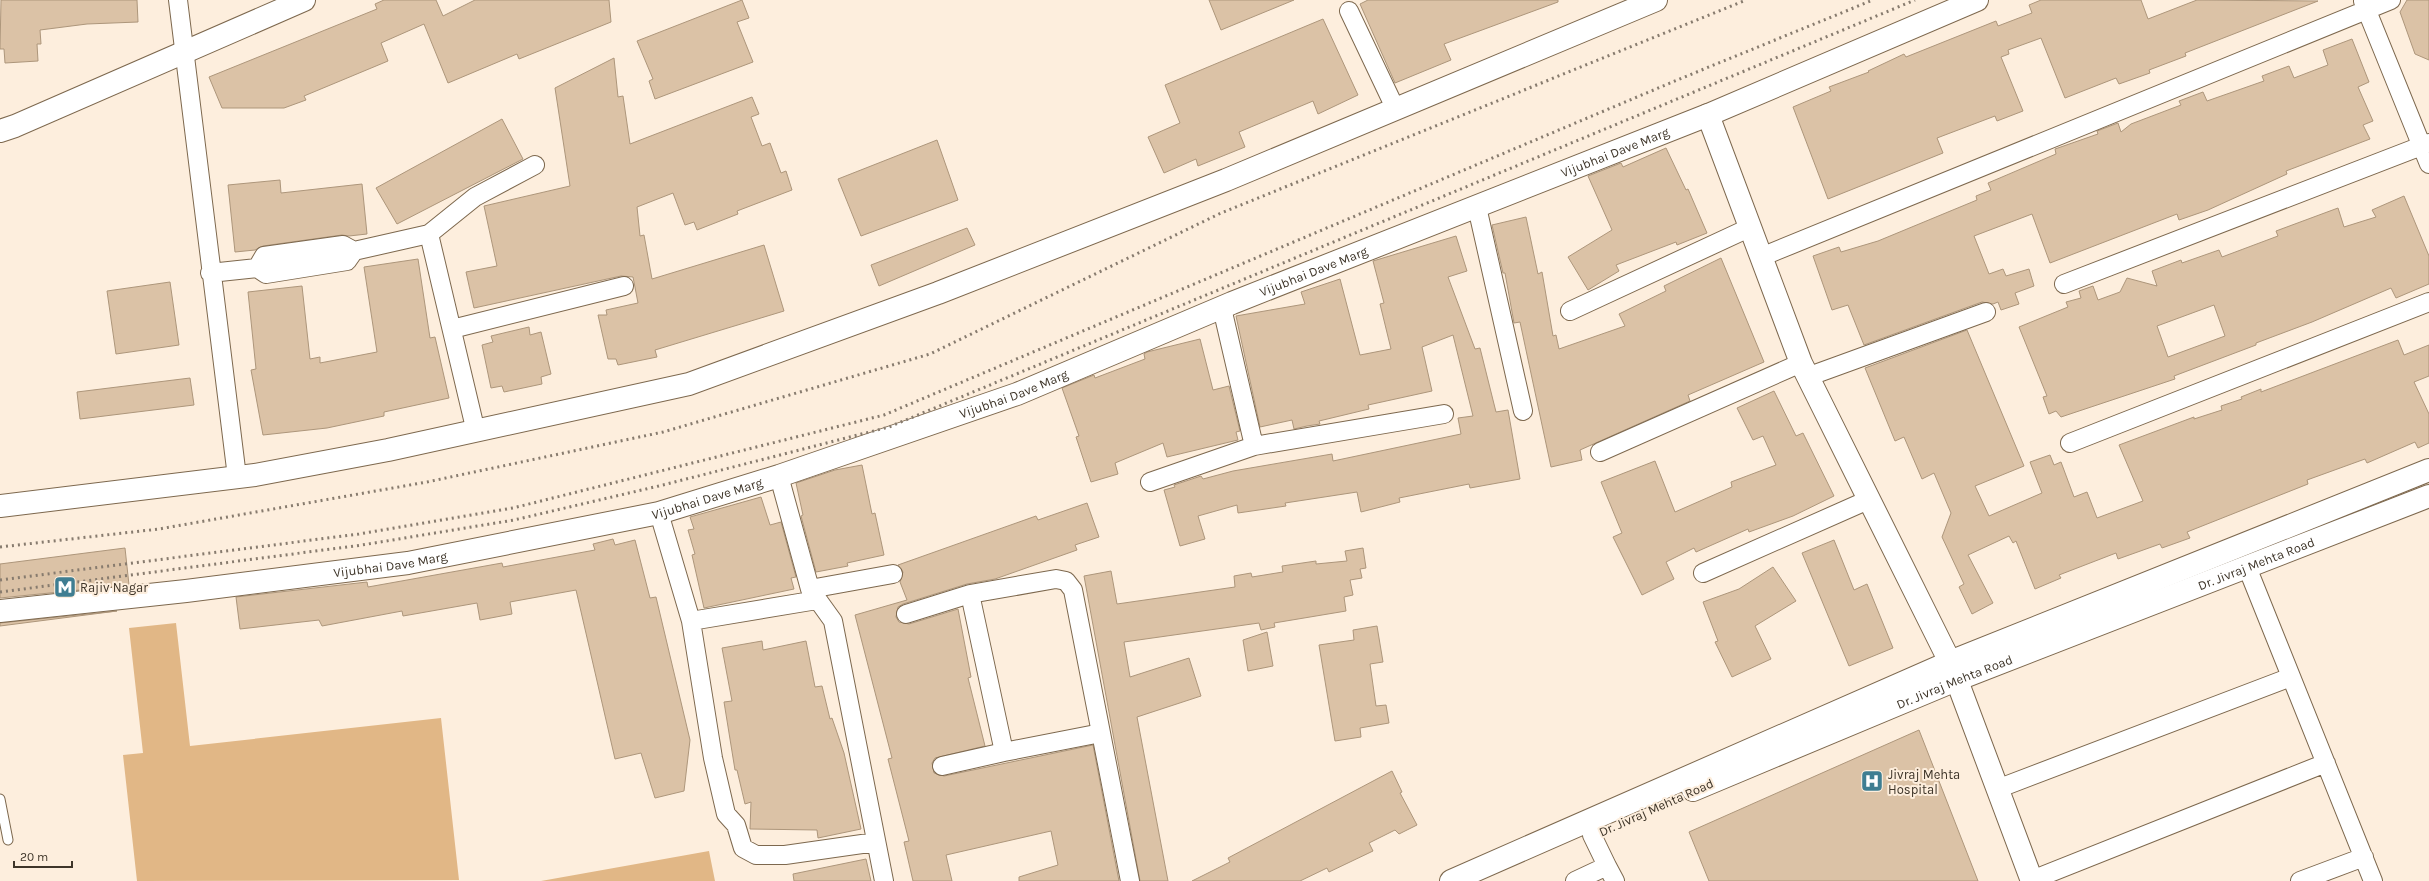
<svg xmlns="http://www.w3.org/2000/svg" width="2429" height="881" viewBox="0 0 2429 881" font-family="Karla,sans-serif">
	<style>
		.green { fill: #e1b786 }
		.building { fill: #dbc2a6; stroke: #ad967b; fill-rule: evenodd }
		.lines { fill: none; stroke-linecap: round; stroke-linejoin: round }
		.lane-casing { stroke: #7d684e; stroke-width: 11 }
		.street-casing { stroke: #7d684e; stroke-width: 20 }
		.secondary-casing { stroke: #7d684e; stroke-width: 24 }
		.lane { stroke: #fff; stroke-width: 9 }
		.street { stroke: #fff; stroke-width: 18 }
		.secondary { stroke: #fff; stroke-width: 22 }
		.rail { stroke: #877b6e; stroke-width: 3; stroke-dasharray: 2 4; stroke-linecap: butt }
		.labels { text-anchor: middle; stroke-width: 4; stroke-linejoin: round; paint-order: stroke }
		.street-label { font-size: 13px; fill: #3e3529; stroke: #fdeedd }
		.poi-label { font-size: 13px; fill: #3e3529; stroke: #fdeedd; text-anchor: start }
	</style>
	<rect width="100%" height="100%" fill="#fdeedd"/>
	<path class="green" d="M176 623 190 746 441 718 459 880 137 881 123 755 143 753 129 628Z
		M709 851 715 881H541Z"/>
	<path class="building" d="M1 0H137L138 22 87 24 40 30 41 44H37L38 61 5 63 4 49H0Z
		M384 0H436L443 16 475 0H609L611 22 519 59 517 54 448 83 424 24 381 43 388 61 304 96 306 100 284 108H222L209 77 377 9 375 4Z
		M742 0 749 18 737 22 753 62 655 99 649 81 653 79 637 41Z
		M1209 0H1294L1221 30Z
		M1368 0H1558V2L1444 44 1451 60 1395 83 1360 4Z
		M2041 0H2141L2148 19 2197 0 2318 1 2185 53 2186 56 2149 70 2150 73 2119 84 2116 78 2065 98 2041 38 2008 50 2009 54 2001 57 2023 111 1997 121 1995 116 1937 138 1943 153 1828 199 1793 107 1831 91 1829 87 1869 72 1868 71 1904 54 1906 57 1996 21 1998 26 2032 13 2029 5Z
		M2407 0H2429V60L2415 54 2400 12Z
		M1323 19 1358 95 1318 114 1313 101 1239 132 1245 147 1198 166 1196 159 1164 173 1148 137 1180 123 1165 85Z
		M2352 39 2369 82 2358 87 2373 121 2363 125 2370 139 2286 171 2287 174 2208 210 2179 220 2177 214 2050 263 2032 214 1974 236 1989 274 2003 269 2006 276 2029 269 2034 286 2015 293 2019 304 2001 310 1998 302 1993 304 1982 302 1864 345 1848 305 1832 310 1813 256 1839 247 1841 252 1878 241 1977 200 1976 196 1991 190 1988 183 2056 154 2055 149 2098 134 2097 131 2118 123 2121 132 2131 124 2181 105 2179 101 2203 92 2207 101 2264 81 2262 76 2289 66 2294 78 2328 65 2323 50Z
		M614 58 618 97 623 96 630 144 752 97 759 114 751 117 762 146 770 143 781 173 786 171 792 190 737 211 738 214 697 230 694 222 685 225 673 193 637 207 640 236 644 235 652 279 764 245 784 311 655 350 657 357 618 365 616 359H608L598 315H607L606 310 638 303 633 277 621 276 474 308 466 272 497 266 484 206 570 186 555 88Z
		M502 119 523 159 397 224 376 188Z
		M937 140 958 200 861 236 838 179Z
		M1666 148 1686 190 1688 189 1707 233 1677 245 1676 242 1616 265 1619 271 1588 290 1568 257 1612 230 1588 176 1621 163 1623 167Z
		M280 180 281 193 362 184 367 234 349 236 342 235 263 246 255 250 235 252 228 185Z
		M2404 196 2429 256V284L2396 298 2391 288 2312 322 2256 343V345L2174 376 2175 379 2061 417 2056 411 2049 414 2043 397 2047 396 2019 327 2068 307 2066 302 2081 298 2079 291 2093 286 2098 300 2120 292 2127 278 2157 286 2152 271 2181 260 2182 263 2219 250 2222 257 2278 236 2276 231 2338 208 2344 227 2376 217 2372 210ZM2214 305 2225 336 2168 357 2157 326Z
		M1526 217 1538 274 1542 272 1553 336 1556 335 1559 349 1625 326 1619 314 1666 291 1664 286 1721 258 1764 362 1688 395 1690 401 1580 450 1582 460 1551 467 1520 322 1514 323 1505 273H1503L1492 225Z
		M967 228 975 245 879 286 871 265Z
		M1456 236 1467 271 1448 277 1475 349 1480 348 1496 412 1508 410 1520 479 1470 488 1469 484 1399 498 1400 502 1361 512 1357 492 1285 503 1286 506 1238 513 1237 505 1198 516 1205 539 1180 546 1164 490 1175 487 1174 485 1201 476 1203 479 1233 471 1332 454 1333 461 1461 434 1458 418 1473 416 1453 335 1422 347 1432 391 1368 405 1369 409 1319 421 1320 424 1307 426 1294 429 1292 420 1260 427 1236 316 1305 304 1301 292 1340 279 1360 355 1391 349 1380 304 1384 303 1373 261Z
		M418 259 430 338 435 337 449 398 384 412V416L327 428 263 435 251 370 256 369 248 292 302 286 310 359 320 357V363L377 352 364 267Z
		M170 282 179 345 116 354 107 291Z
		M529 327 530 335 541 332 551 374 541 377 542 384 504 392 502 386 491 388 482 345 493 342 491 336Z
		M1967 330 2024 466 1975 486 1989 516 2042 493 2030 462 2050 455 2054 465 2061 462 2074 497 2087 492 2097 518 2143 501 2119 445 2194 417V419L2222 410 2221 406 2242 399 2241 397 2261 389V392L2398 340 2404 355 2429 345V376L2414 382 2429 414V443L2418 448 2415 442 2367 463 2365 459 2307 480 2308 484 2187 532 2190 538 2162 548 2160 544 2118 559 2116 553 2059 575 2061 578 2035 589 2016 541 2013 543 2009 536 1968 555 1993 603 1972 614 1959 587 1964 584 1942 537 1951 513 1934 473 1922 479 1904 437 1895 441 1865 368Z
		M1200 339 1213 390 1229 386 1240 431 1236 432 1238 440 1167 457 1163 443 1115 463 1118 474 1091 482 1076 437 1079 436 1062 388 1094 375 1095 378 1145 359 1144 354 1147 352Z
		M190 378 194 405 80 419 77 392Z
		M1774 391 1796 436 1803 433 1834 496 1793 516 1749 532 1748 529 1696 552 1694 548 1666 562 1674 579 1642 595 1613 537 1622 533 1601 482 1655 461 1675 512 1732 487 1731 482 1776 465 1763 436 1753 440 1737 408Z
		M862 465 872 514 875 513 884 555 847 563 848 566 816 572 801 516 803 515 796 483 835 470Z
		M761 497 770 525 781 522 796 577 791 578 794 589 704 608 692 555 695 554 688 530 694 529 690 517Z
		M1087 503 1099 537 1075 545 1077 550 995 579 967 584 903 604 898 607 896 617 899 622 909 624 958 609 971 677 968 678 985 746 935 758 932 763 934 773 944 776 1093 745 1119 881H1019V877L1058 865 1051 831 946 855 952 881H913L904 842 909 841 888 759 892 758 855 615 907 600 900 582 903 572 898 565 1036 516 1038 520Z
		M613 539 615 545 635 540 650 598 656 597 690 740 684 791 655 798 641 753 615 759 576 590 510 602 512 614 480 620 477 603 403 616 402 611 322 626 319 620 240 629 236 597 367 582 368 587 502 563 503 567 595 550 593 544Z
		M1834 540 1854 590 1867 584 1893 648 1849 666 1802 553Z
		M125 548 129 585 0 598V564Z
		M1363 548 1366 568 1360 569 1362 578 1350 580 1353 595 1344 597 1346 611 1274 623 1275 627 1261 630 1259 623 1124 642 1130 677 1189 658 1201 696 1137 717 1168 881H1140L1084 576 1111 571 1117 604 1235 587 1234 576 1251 573 1252 577 1283 572 1282 566 1316 561V564L1347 561 1345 551Z
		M1773 567 1796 601 1755 626 1771 659 1732 677 1715 642 1718 641 1703 602 1739 589Z
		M117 611 0 626V623Z
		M1377 626 1383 662 1370 664 1376 706 1386 705 1389 723 1360 728 1361 737 1335 741 1319 645 1354 640 1353 630Z
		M1267 632 1273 666 1248 671 1243 640Z
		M762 641 763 650 806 641 815 687 822 686 830 719 832 718 844 753 861 829 818 838 817 830 750 829 751 802 745 804 737 770H735L724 702 732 701 722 648Z
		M1919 730 1978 881H1709L1689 832Z
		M1392 771 1402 792 1400 793 1417 825 1399 834 1395 830 1369 843 1373 851 1329 872 1327 868 1300 881H1192L1230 862 1228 858Z
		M866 859 871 881H794L793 874Z"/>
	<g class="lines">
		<g class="lane-casing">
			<path id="lane" d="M0 799 8 840"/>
		</g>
		<g class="street-casing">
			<path id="street" d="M178 0 237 477
				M2363 1 2429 164
				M1349 11 1396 110
				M1477 207 1523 411
				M429 234 476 432
				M1761 257 2391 0
				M257 268 264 256 343 245 354 251 429 234 475 197 535 165
				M210 273 257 268 266 274 347 261 354 251
				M2064 284 2429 143
				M1222 308 1254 446
				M1570 311 1751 227
				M452 329 624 286
				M1807 377 1986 312
				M2070 443 2429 302
				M1600 452 1801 363
				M779 476 810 589 833 621 884 881
				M1150 482 1254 446 1444 414
				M659 513 691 621 713 758 726 814 736 825 743 848 756 855H785L876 842
				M2247 567 2373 881
				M1703 573 1868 500
				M810 589 893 574
				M906 614 970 594
				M691 621 817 600
				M1101 733 1004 752 970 594 1056 579 1066 581 1073 590 1130 881
				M942 766 1004 752
				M1997 789 2291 677
				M1592 835 1607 866
				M2032 880 2326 763
				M1575 881 1607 866 1615 881
				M2300 881 2364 857"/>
		</g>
		<g class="secondary-casing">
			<g id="secondary">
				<path d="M1708 115 1801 363 1950 662 2032 881"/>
				<path d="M0 131 15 126 304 0"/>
				<path d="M0 506 255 475 388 450 689 384 938 293 1226 180 1656 0"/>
				<path id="s1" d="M0 611 186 591 408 563 659 513 779 476 1017 394 1232 303 1708 115 1977 0"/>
				<path id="s2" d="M1693 790 1956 680 2429 496"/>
				<path d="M1451 881 1950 662 2429 470"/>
			</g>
		</g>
		<use href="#lane" class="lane"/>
		<use href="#street" class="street"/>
		<use href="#secondary" class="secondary"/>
		<path class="rail" d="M0 547 159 529 427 482 663 432 930 354 1221 213 1746 0
			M0 580 359 534 513 508 884 415 1682 78 1873 0
			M0 592 362 545 514 520 663 485 889 427 1915 0"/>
	</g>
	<defs>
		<g id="metro-square" transform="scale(1.15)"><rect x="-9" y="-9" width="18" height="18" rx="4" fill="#3f7e92" stroke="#fdeedd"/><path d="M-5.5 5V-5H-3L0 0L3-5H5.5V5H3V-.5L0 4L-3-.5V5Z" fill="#fff"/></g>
		<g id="hospital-square" transform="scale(1.15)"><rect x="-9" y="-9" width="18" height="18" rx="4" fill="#3f7e92" stroke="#fdeedd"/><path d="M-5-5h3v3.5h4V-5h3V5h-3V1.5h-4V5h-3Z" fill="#fff"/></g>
	</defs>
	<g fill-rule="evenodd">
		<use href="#metro-square" x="65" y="587"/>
		<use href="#hospital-square" x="1872" y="781"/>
	</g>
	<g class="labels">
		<g class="street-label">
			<text dy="5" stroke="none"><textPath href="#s1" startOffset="1689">Vijubhai Dave Marg</textPath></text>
			<text dy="5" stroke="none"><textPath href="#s1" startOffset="1365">Vijubhai Dave Marg</textPath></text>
			<text dy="5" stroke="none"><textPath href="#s1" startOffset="1041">Vijubhai Dave Marg</textPath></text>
			<text dy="5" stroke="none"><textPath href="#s1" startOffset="717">Vijubhai Dave Marg</textPath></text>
			<text dy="5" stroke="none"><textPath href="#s2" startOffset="607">Dr. Jivraj Mehta Road</textPath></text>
			<text dy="5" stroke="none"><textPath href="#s1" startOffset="393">Vijubhai Dave Marg</textPath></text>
			<text dy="5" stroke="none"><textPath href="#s2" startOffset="283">Dr. Jivraj Mehta Road</textPath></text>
			<text transform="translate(1656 807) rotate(-24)" y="5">Dr. Jivraj Mehta Road</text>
		</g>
		<g class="poi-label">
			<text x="80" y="592">Rajiv Nagar</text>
			<text x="1888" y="779">Jivraj Mehta<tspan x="1888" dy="15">Hospital</tspan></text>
		</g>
	</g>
	<path d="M14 861v6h58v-6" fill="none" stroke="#3e3529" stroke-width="2"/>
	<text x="20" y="861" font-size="12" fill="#3e3529" stroke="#fdeedd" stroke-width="3" paint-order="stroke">20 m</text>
</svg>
